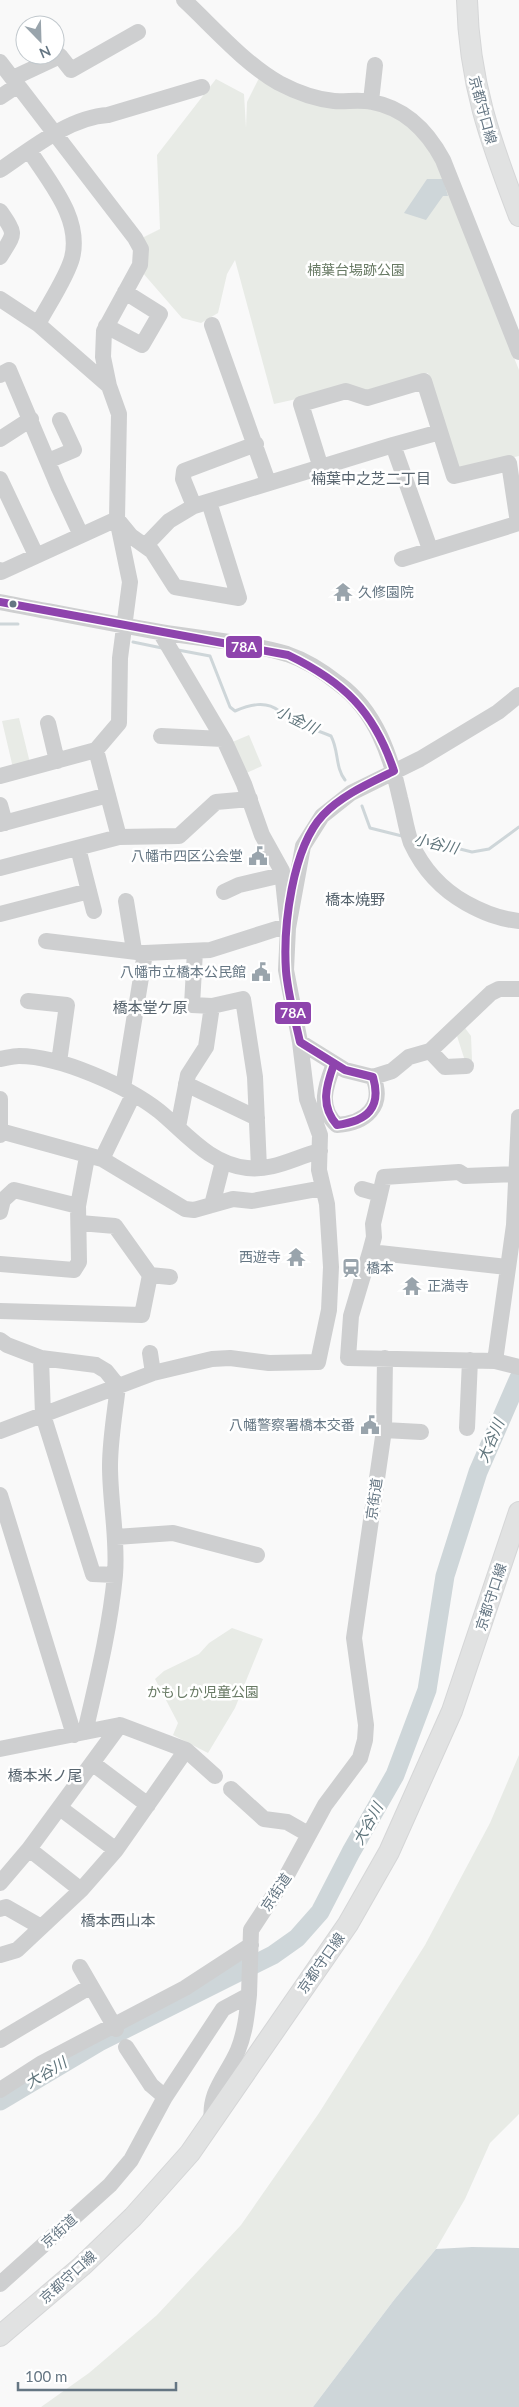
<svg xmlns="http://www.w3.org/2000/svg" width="519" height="2407" viewBox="0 0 519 2407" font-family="Lato,'Noto Sans JP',sans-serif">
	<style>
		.green { fill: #e8ebe6 }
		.water { fill: #ced6d9 }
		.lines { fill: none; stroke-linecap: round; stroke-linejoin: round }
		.stream { stroke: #ced6d9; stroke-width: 3 }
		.river { stroke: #ced6d9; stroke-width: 19 }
		.major-casing { stroke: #d5d6d7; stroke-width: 22 }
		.minor { stroke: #cecfd0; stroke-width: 16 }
		.major { stroke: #e1e2e2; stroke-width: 20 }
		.bus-1-casing { stroke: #fff; stroke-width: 11 }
		.bus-1 { stroke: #8e44ad; stroke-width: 8 }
		.bus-dot { fill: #657683; stroke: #fff; stroke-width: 2 }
		.labels { text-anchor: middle; stroke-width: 5; stroke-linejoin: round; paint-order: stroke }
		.street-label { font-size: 14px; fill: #657683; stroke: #fff }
		.park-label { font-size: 14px; fill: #687a64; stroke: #fff }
		.poi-label { font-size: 14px; fill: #657683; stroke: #fff; text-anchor: end }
		.neighbourhood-label { font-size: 15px; fill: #57646e; stroke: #fff }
		.water-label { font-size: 15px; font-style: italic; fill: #60757c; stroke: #fff }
		.line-badge { stroke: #fff; stroke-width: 2 }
		.badge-label { font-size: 14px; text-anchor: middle; font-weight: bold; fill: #fff }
	</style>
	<rect width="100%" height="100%" fill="#f9f9f9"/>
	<path class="green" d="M260 76 364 108 389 113 427 140 519 370V456L463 469 455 464 428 373 365 393 346 388 274 404 235 260 227 274 218 313 201 323 182 318 142 272 144 237 160 229 157 155 216 79 244 94 246 128 247 102Z
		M19 718 30 763 13 768 2 721Z
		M249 735 262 766 244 774 230 743Z
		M465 1028 471 1036 472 1060 465 1061 457 1036Z
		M232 1628 263 1639 235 1708 208 1753 173 1735 178 1723 155 1679 164 1671 199 1654 209 1643Z
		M519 1755V2114L490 2143 465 2199 436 2249 394 2300 313 2407H41L89 2373 157 2315 241 2225 319 2113 425 1945 490 1823Z"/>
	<path class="water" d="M427 179H443L448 196H443L426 220 404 213Z
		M472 2247 519 2248V2407H313L394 2300 436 2249Z"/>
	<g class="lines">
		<path class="stream" d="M0 624H18
			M133 642 162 648
			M178 650 210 656 230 707 235 711C249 705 266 700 279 711 284 716 289 720 295 723 307 727 319 731 331 736 339 751 335 767 345 780
			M362 806 370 828 402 836
			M416 838 472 852 489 849 519 827"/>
		<path class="river" d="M0 2101 99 2042 273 1955 297 1938 320 1912 351 1852 395 1775 427 1690 445 1576 478 1472 519 1378"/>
		<g class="major-casing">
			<path id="major" d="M467 0C469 83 490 140 519 216
				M0 2336 82 2266 133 2217 190 2153 348 1924 389 1852 452 1711 519 1512"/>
		</g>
		<path class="minor" d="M184 0C213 27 245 64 279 83 296 92 315 99 334 101 346 102 360 99 372 102 405 108 428 132 443 160L519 352
			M0 62 135 238 141 249 140 265 104 331 103 357 109 386
			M13 78 60 56 71 70 138 32
			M0 97 18 85
			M371 101 375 65
			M29 150C49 182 82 218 72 258 67 277 48 305 38 324
			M0 170C31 149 70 117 108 115L202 87
			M0 211C17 236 15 232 0 257
			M0 299 38 324 109 386 119 414 117 519 130 582 120 658 119 723 96 750 0 776
			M212 325 268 482
			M106 326 142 345 160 314 125 292
			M0 375 9 370 58 486 81 535
			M0 439 31 419
			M393 445 440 432
			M48 461 74 450 60 420
			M321 468 301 404 346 391 367 398 424 381 454 476 509 463 518 523
			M0 479 36 555
			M194 506 183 479 184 471 256 444
			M145 546 169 521 194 506 393 445 430 549
			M402 559 519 523
			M0 570 1 572 117 519 131 536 152 551 175 587 239 598 209 502
			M0 602C53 612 107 623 160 632 202 639 246 642 287 654 305 660 324 672 339 684 376 711 391 757 400 798 404 813 406 829 411 843 423 869 441 889 466 903 484 913 499 919 519 921
			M48 723 57 761
			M161 736 223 739
			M96 750 119 837
			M0 805 5 823
			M0 824 108 795
			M78 848 94 911
			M0 868 119 837 179 836 216 802 250 799
			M224 892 239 885 282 875
			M126 901 134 950
			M0 914 89 891
			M46 941 145 953
			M195 951 192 1005 212 1006
			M28 1001 67 1005 59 1062
			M430 1051 445 1067 466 1066
			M0 1059C6 1058 13 1056 19 1056 60 1056 127 1086 159 1111 186 1133 209 1164 247 1168 274 1171 295 1157 320 1151
			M334 1064C326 1085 317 1107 337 1125 366 1123 385 1106 373 1077L345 1070 300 1042 286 970 288 928 303 846 322 816 351 793 420 759 498 712 519 695
			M373 1077 392 1071 409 1057 430 1051 491 993 499 989H519
			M186 1084 257 1118
			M123 1088 145 953 210 950 276 929 288 928 282 871 262 835 244 784 225 742 160 632
			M0 1099V1135
			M178 1127 188 1075 206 1047 212 1006 243 999 255 1077 259 1168
			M0 1131 102 1159 133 1095
			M102 1159 185 1209 194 1210 233 1199 252 1201 323 1188
			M362 1189 380 1194 373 1224 374 1237 370 1252 507 1267
			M380 1194 384 1177 459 1172 465 1176 516 1174
			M212 1205 223 1162
			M0 1212 3 1200 14 1190 78 1206
			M370 1252 351 1316 348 1358 495 1361 519 1367
			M0 1264 74 1270 79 1262 78 1206 87 1157
			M150 1275 170 1277
			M0 1311 142 1315 150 1275 115 1226 80 1223
			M0 1340 7 1345 41 1358 96 1365 106 1371 118 1386C115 1412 110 1440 110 1466 110 1503 118 1538 115 1575 110 1628 97 1680 85 1732
			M150 1353 153 1373
			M41 1358 43 1415 93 1574 115 1575
			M495 1361 514 1225 519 1117
			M467 1428 470 1360
			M384 1430 421 1432
			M0 1431 153 1373 212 1359 230 1358 269 1363 318 1362 329 1310 331 1267 327 1204 319 1170 320 1135 307 1099 300 1042
			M0 1495 74 1735
			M116 1537 173 1533 257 1555
			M120 1725 29 1849 81 1890 116 1850 186 1750
			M0 1749 120 1725 186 1750 215 1776
			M92 1763 148 1805
			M231 1789 264 1819 287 1822 308 1834
			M60 1808 116 1850
			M0 1883 29 1849
			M0 1909 6 1907 41 1927
			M0 1955 17 1950 81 1890
			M80 1967 116 2029
			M0 2040 91 1986
			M126 2047 151 2085 165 2097
			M0 2090 42 2063 185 1988 251 1945
			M212 2122C208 2091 227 2076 238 2050 245 2033 247 2014 249 1995
			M0 2284 110 2185 131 2160 165 2097 223 2009 249 1995 251 1930 287 1875 325 1805 360 1758 365 1740 366 1725 354 1638 384 1430 385 1358"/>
		<use href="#major" class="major"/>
		<g class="bus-1-casing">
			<path id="bus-1" d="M0 602 288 655C344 682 374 711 394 771 370 783 342 795 323 815 292 848 283 927 286 971 288 995 295 1019 300 1042L345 1070 373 1077C382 1108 367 1121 337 1125 320 1106 326 1086 334 1064"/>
		</g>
		<use href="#bus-1" class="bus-1"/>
	</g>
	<defs>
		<g id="temple-bare" transform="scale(1.5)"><path d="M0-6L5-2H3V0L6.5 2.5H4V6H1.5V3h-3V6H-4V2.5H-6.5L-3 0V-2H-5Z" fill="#99a4ac" stroke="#fff" stroke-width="2.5" paint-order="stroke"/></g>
		<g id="civic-bare" transform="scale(1.5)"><path d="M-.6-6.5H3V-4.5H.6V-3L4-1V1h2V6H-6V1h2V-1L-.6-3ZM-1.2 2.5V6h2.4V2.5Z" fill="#99a4ac" stroke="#fff" stroke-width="2.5" paint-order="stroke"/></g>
		<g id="station-bare" transform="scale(1.5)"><path d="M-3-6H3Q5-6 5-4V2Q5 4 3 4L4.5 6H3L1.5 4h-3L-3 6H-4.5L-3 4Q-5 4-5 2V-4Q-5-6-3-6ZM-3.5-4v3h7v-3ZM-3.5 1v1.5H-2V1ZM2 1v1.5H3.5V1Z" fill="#99a4ac" stroke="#fff" stroke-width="2.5" paint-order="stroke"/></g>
	</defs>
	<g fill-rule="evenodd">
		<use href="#temple-bare" x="343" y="592"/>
		<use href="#civic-bare" x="258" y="856"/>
		<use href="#civic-bare" x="261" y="972"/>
		<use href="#temple-bare" x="296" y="1257"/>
		<use href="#station-bare" x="351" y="1268"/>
		<use href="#temple-bare" x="412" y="1286"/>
		<use href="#civic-bare" x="370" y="1425"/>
	</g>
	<circle class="bus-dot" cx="13" cy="604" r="4.5"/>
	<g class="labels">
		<g class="street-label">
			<text transform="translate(483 110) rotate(75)" y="5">京都守口線</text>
			<text transform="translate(374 1499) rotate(-82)" y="5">京街道</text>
			<text transform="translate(491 1597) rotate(-72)" y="5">京都守口線</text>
			<text transform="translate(276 1892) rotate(-56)" y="5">京街道</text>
			<text transform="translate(321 1963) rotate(-55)" y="5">京都守口線</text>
			<text transform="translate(59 2231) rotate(-42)" y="5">京街道</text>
			<text transform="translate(68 2277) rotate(-42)" y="5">京都守口線</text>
		</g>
		<g class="park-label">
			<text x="356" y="275">楠葉台場跡公園</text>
			<text x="203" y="1697">かもしか児童公園</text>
		</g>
		<g class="poi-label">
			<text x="358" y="597" text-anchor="start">久修園院</text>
			<text x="243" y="861">八幡市四区公会堂</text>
			<text x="246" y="977">八幡市立橋本公民館</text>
			<text x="281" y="1262">西遊寺</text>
			<text x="366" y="1273" text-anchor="start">橋本</text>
			<text x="427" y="1291" text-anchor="start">正満寺</text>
			<text x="355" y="1430">八幡警察署橋本交番</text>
		</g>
		<g class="neighbourhood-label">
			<text x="371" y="484">楠葉中之芝二丁目</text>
			<text x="355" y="905">橋本焼野</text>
			<text x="150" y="1013">橋本堂ケ原</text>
			<text x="45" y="1781">橋本米ノ尾</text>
			<text x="118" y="1926">橋本西山本</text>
		</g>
		<g class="water-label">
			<text transform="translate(297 720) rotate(26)" y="5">小金川</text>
			<text transform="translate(436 844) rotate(13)" y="5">小谷川</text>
			<text transform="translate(491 1441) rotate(-67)" y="5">大谷川</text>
			<text transform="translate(368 1824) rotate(-61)" y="5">大谷川</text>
			<text transform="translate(46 2073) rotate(-31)" y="5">大谷川</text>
		</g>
	</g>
	<g class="line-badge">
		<rect x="225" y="635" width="38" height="24" rx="5" fill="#8e44ad"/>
		<rect x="274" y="1001" width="38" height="24" rx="5" fill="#8e44ad"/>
	</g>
	<g class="badge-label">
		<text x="244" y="652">78A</text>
		<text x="293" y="1018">78A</text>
	</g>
	<g transform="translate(40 40) rotate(157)"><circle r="24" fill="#ffffff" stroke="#c1c8cd"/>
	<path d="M0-4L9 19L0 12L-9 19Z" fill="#99a4ac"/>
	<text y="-8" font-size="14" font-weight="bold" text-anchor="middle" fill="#657683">N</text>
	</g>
	<path d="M18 2382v8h158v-8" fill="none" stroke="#657683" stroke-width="2.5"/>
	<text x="25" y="2382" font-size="15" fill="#657683" stroke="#ffffff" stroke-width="4" paint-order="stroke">100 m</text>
</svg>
